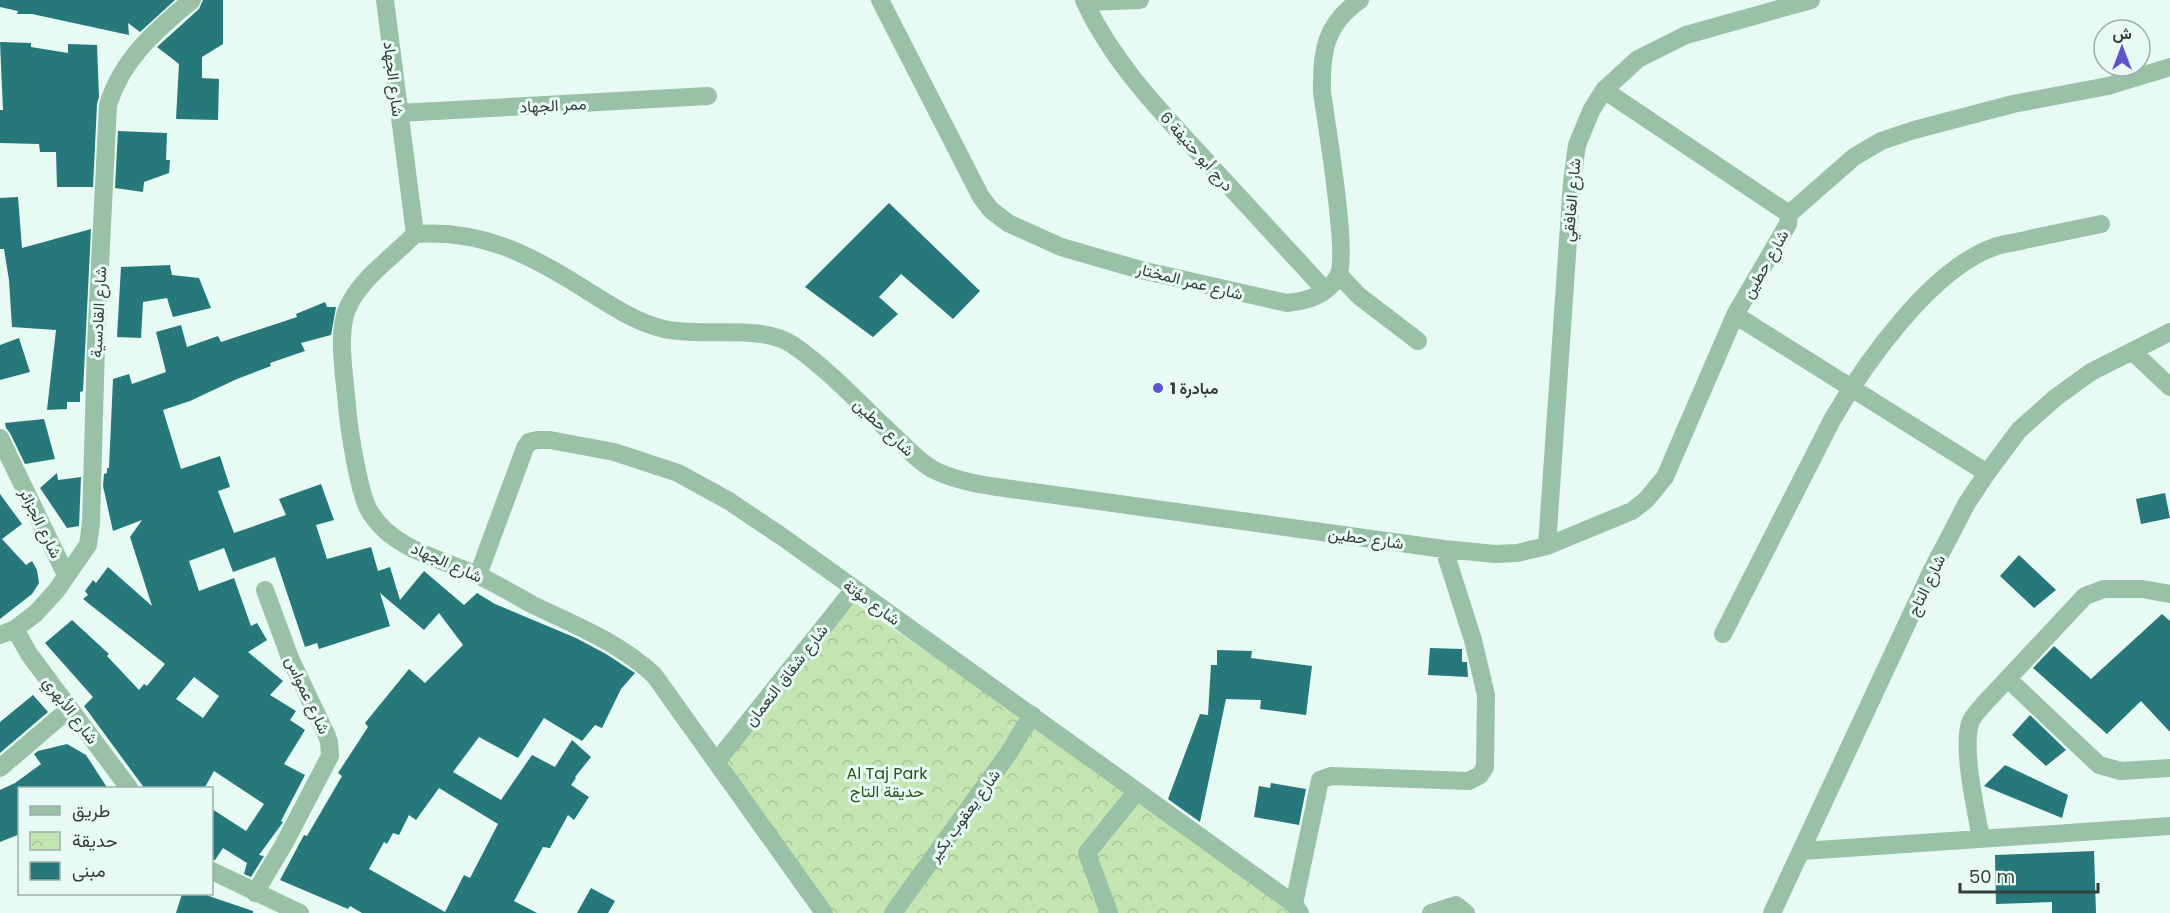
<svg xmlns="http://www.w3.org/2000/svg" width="2170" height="913" viewBox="0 0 2170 913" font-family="Poppins,Vazirmatn,sans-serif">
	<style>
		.park { fill: url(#park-crowns) }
		.building { fill: #27787a; fill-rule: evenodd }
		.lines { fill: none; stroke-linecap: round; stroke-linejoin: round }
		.minor { stroke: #99c1a6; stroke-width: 18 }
		.poi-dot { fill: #5f56cf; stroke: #e7faf4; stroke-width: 2 }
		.labels { text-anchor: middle; stroke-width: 6; stroke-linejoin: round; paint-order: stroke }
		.street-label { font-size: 16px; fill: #353c3a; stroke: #e7faf4 }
		.poi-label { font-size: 16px; font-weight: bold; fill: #353c3a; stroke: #e7faf4; text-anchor: start }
		.park-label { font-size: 16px; fill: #2d4f14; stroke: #e7faf4 }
	</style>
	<defs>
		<pattern id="park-crowns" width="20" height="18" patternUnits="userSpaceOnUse" patternTransform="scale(1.5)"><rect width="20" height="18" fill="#c3e5b1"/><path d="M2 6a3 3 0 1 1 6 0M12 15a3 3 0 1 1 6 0" fill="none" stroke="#a8c599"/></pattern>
	</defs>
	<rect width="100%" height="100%" fill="#e7faf4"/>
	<path class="park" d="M855 603 1031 722 1296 913H820L717 766Z"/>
	<path class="building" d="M0 0H175L140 32 128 23 129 35 32 14H17L18 11 0 7Z
		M203 0H223V44L202 57V78L219 79 218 120 176 119 179 64 157 47 199 9Z
		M0 42 31 43V47L68 53V44L97 45 99 97 97 104 93 187H57L56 152H40L39 144 0 143V110H3Z
		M118 131 167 133 166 160H170L169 173 144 182 143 192 115 188Z
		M18 197 22 248 91 229 83 391 80 392V402H67V409L47 410 56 330 12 327 9 280 4 249H0V198Z
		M889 203 980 291 953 319 901 274 879 297 898 314 873 337 805 287Z
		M170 265 172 275 199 278 211 308 173 317 167 298 143 302 141 338 117 337 121 267Z
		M325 302 327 307H336L331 335 301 343 305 351 270 363 271 366 237 379 190 401 163 410 181 469 220 456 230 487 218 491 234 533 286 515 279 499 321 484 334 520 316 525 327 559 371 547 378 571 390 567 400 600 424 571 464 605 477 593 495 604 576 638 606 654 635 673 621 689 602 728 595 725 582 741 544 718 518 758 479 737 453 772 501 800 532 755 555 767 572 740 591 757 575 777 576 778 571 785 589 797 574 820 568 815 550 848 543 847 514 901 537 913H362L350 906 348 909 280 880 304 835 307 836 342 776 338 773 368 727 365 723 409 669 425 683 463 645 439 613 424 630 380 593 390 626 319 649 317 643 305 647 275 557 233 572 224 548 189 561 199 591 234 578 251 626 257 623 267 640 248 652 283 681 270 695 296 711 290 720 305 730 284 764 305 775 281 821 283 822 281 825 259 855 264 856 251 877 244 874 247 863 223 848 215 860H212V809L246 831 264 804 214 771 204 789H145L84 706 93 697 45 643 72 620 109 654 107 656 139 690 144 684 147 686 165 664 83 599 88 595 85 591 93 580 96 583 108 567 152 606 130 537 142 520 113 531 103 486 104 474 107 473V468H109L113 379 129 374 132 384 166 372 156 332 181 325 187 347 218 336 221 342 297 317 296 314ZM194 677 219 696 203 718 176 699ZM439 788 498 824 470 878 464 875 445 912 369 869 384 842 387 844 393 833 399 835 409 815 416 820Z
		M19 338 30 372 0 380V345Z
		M44 419 55 459 25 464 10 433 6 428 5 423Z
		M57 473 58 480 81 477 79 526 67 528 40 488Z
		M2165 493 2170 518 2141 524 2136 499Z
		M0 494 22 524 2 539 26 565 32 561 37 570 39 583 32 594 0 619Z
		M2019 555 2056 590 2034 608 2000 576Z
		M2162 614 2170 621V732L2141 701 2107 734 2033 668 2054 646 2091 679Z
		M1430 648 1462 649V662H1467L1468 677 1428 675Z
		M1217 650 1252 651 1251 658 1312 666 1306 715 1260 709 1261 700 1226 699 1200 822 1168 799 1200 714 1208 715 1211 665H1217Z
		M33 695 48 712 0 753V722Z
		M2030 715 2066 750 2046 766 2012 735Z
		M67 744 86 755 108 789H18L20 834 0 842V790L15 783 41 764 34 754 38 751Z
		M2005 765 2068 795 2062 818 1984 786Z
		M1271 783 1306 789 1299 825 1254 817 1259 786 1270 788Z
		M2094 851 2096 913H2052V902L1996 904 1995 855Z
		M591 888 615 901 608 913H577Z
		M182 894H203L253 911V913H176Z"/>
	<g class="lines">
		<path class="minor" d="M385 0 415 234
			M880 0 981 197 991 210 1008 223 1061 247 1141 270 1287 303C1308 301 1327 295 1338 276 1349 257 1326 121 1322 92 1321 52 1325 24 1360 0
			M1084 0C1112 62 1162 113 1208 163 1247 205 1286 248 1325 290
			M1085 2 1140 0
			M1604 90 1789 214
			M399 113 708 96
			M415 234C481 229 529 254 583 288 609 304 634 322 664 329 703 338 760 323 793 345 828 369 863 407 894 436 907 448 920 463 936 471 955 480 976 484 997 487L1444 549 1495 554 1517 553 1547 546 1632 511 1646 500 1665 477 1735 315 1788 224 1789 214 1854 157 1881 141 1914 130 2013 104 2108 86 2170 67
			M415 234C394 256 364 276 350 303 335 329 345 377 347 406 349 429 359 495 370 512 392 549 441 559 477 575 497 584 515 595 533 605 577 626 618 642 654 675L824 913
			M1339 275 1359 296 1418 341
			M1735 315 1987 473
			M2132 351 2170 387
			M0 438 66 575
			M1547 546 1572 182 1577 145 1591 111 1604 90 1638 59 1686 35 1811 0
			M478 575 525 448 529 442 537 440H550L614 452 678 473 729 501 784 538 1294 904 1300 913
			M15 629 29 654 129 788
			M1723 634 1832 420C1865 363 1932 267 1997 246 2007 243 2019 242 2029 239 2053 234 2077 229 2101 224
			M0 635 15 629 36 613 56 591 88 545 91 523 96 345 108 105C122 59 156 30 192 0
			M2008 679 2099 765 2121 771 2170 768
			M717 761 854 589
			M0 768 69 709
			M1981 839C1976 809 1962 752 1970 723 1972 717 1979 710 1983 705L2085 596 2104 589H2142L2170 594
			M1803 851 2170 826
			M212 871 300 913
			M255 893 284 844 330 756 329 742 327 736 290 658 265 590
			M1294 904 1320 780 1331 776 1469 781 1480 775 1485 767 1486 695 1473 640 1444 549
			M893 913 1008 754 1032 715
			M1109 913 1087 853 1137 791
			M1431 913 1456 905 1466 913
			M1772 913 1931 572 1967 503 1987 473 2019 430 2055 398 2091 372 2170 332"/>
	</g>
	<circle class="poi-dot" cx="1158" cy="388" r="6"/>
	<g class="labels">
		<g class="street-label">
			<text transform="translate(394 79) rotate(83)" y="6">شارع الجهاد</text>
			<text transform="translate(553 105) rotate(-3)" y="6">ممر الجهاد</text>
			<text transform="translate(1197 151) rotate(48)" y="6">درج أبو حنيفة 6</text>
			<text transform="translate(1571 200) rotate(-85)" y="6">شارع الغافقي</text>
			<text transform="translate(1765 264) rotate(-60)" y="6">شارع حطين</text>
			<text transform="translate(1190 281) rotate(14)" y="6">شارع عمر المختار</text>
			<text transform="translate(98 312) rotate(-87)" y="6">شارع القادسية</text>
			<text transform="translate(884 427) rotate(43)" y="6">شارع حطين</text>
			<text transform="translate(41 523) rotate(64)" y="6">شارع الجزائر</text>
			<text transform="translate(1366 538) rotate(8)" y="6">شارع حطين</text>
			<text transform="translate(447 562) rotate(24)" y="6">شارع الجهاد</text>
			<text transform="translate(1926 585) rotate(-64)" y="6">شارع التاج</text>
			<text transform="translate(872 602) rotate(36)" y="6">شارع مؤتة</text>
			<text transform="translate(786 675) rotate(-52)" y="6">شارع شقاق النعمان</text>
			<text transform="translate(308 695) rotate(65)" y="6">شارع عمواس</text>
			<text transform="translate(71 710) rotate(53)" y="6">شارع الأبهري</text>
			<text transform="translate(964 815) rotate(-54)" y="6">شارع يعقوب بكير</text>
		</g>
		<g class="poi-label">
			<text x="1170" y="394">مبادرة 1</text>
		</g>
		<g class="park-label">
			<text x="887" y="779">Al Taj Park<tspan x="887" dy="18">حديقة التاج</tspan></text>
		</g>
	</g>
	<rect x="18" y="787" width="195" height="108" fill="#e7faf4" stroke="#a0aeaa" stroke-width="1.5"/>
	<rect x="30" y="806" width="30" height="9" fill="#99c1a6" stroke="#a0aeaa" stroke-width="1.5"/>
	<text x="72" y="817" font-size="18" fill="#353c3a">طريق</text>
	<rect x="30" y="832" width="30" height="18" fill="url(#park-crowns)" stroke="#a0aeaa" stroke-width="1.5"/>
	<text x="72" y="847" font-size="18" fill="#353c3a">حديقة</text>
	<rect x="30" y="862" width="30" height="18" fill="#27787a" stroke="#a0aeaa" stroke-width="1.5"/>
	<text x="72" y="877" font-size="18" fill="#353c3a">مبنى</text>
	<g transform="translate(2122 48)"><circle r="28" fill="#e7faf4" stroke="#a0aeaa" stroke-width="1.5"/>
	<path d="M0-4.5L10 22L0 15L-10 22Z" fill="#5f56cf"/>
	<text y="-9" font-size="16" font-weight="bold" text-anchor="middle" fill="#353c3a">ش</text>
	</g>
	<path d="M1960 883v9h138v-9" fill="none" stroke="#353c3a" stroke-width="3"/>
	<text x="1969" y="883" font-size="18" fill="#353c3a" stroke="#e7faf4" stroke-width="4.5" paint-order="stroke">50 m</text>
</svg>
